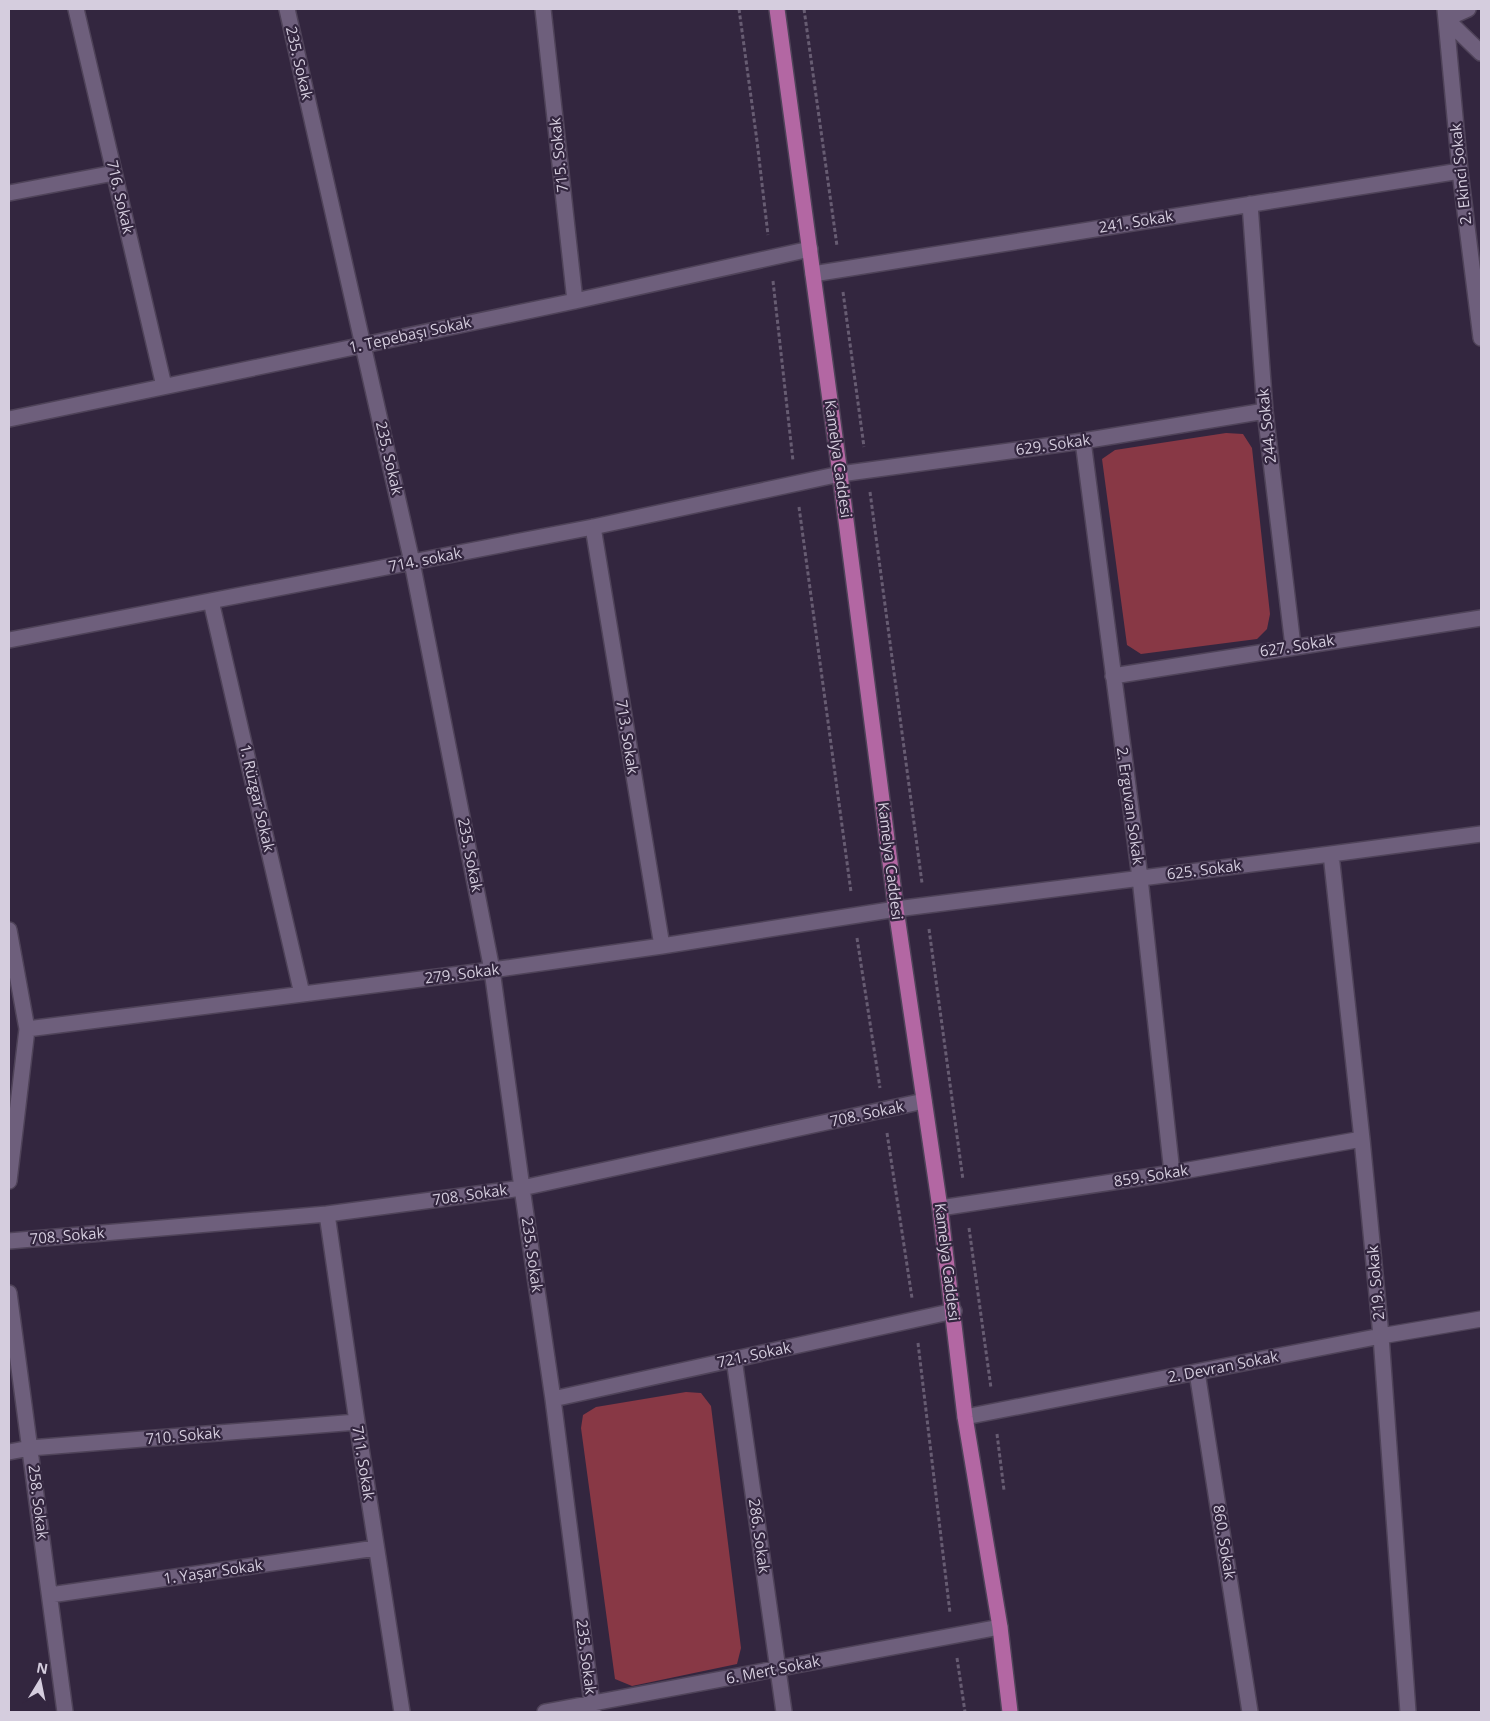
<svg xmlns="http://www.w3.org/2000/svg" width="1490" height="1721" viewBox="0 0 1490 1721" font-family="'Open Sans',sans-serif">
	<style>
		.green { fill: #883845 }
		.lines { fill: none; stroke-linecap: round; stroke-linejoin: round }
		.minor-casing { stroke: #4f4359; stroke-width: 18 }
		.major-casing { stroke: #4f4359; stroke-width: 18 }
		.path { stroke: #675c72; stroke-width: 3; stroke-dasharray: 4 2.5; stroke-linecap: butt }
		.minor { stroke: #6e5f7c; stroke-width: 15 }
		.major { stroke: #b367a3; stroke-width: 15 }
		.labels { text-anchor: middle; stroke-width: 4.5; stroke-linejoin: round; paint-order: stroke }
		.street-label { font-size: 15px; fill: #d5cdde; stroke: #33263f }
	</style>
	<rect width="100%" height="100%" fill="#33263f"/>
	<path class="green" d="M1226 433 1243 434 1252 448 1270 614 1267 629 1257 639 1141 654 1127 645 1102 459 1115 450Z
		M686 1392 701 1393 711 1406 741 1648 737 1664 632 1686 615 1679 581 1428 583 1415 596 1407Z"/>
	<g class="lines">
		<g class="minor-casing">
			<path id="minor" d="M76 9 164 386
				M287 9 412 562 492 970 522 1188 553 1399 593 1712
				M543 9 575 301
				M1445 9 1460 171 1481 338
				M1468 9 1446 19 1481 53
				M9 193 114 173
				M1250 204 1265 411 1293 646
				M813 274 1460 171
				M9 419 575 301 810 249
				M1083 441 1140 878 1172 1173
				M593 527 662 946
				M211 601 302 994
				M9 640 593 527 840 474 1083 441 1265 411
				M1113 676 1481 618
				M1331 854 1362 1139 1381 1336 1408 1712
				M9 930 27 1029 9 1181
				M27 1029 492 970 662 946 896 909 1331 854 1481 834
				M940 1208 1172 1173 1362 1139
				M327 1214 357 1422 402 1712
				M9 1241 327 1214 522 1188 924 1101
				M9 1293 65 1712
				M734 1359 784 1712
				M1197 1372 1250 1712
				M553 1399 954 1311
				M965 1417 1381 1336 1481 1319
				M9 1452 30 1448 357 1422
				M50 1595 376 1548
				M545 1712 1000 1627"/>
		</g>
		<g class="major-casing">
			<path id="major" d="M777 9 840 474 896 909 940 1208 965 1417 1000 1627 1010 1712"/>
		</g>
		<path class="path" d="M739 9 757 141 768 235
			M804 9 837 246
			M773 281 793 461
			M843 292 864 447
			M870 492 922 883
			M799 507 851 892
			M929 929 963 1180
			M857 938 880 1088
			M887 1133 912 1298
			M969 1228 991 1388
			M918 1343 950 1613
			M997 1434 1004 1490
			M957 1658 965 1712"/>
		<use href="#minor" class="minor"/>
		<use href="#major" class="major"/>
	</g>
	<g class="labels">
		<g class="street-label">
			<text transform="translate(299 63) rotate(77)" y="5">235. Sokak</text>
			<text transform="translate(559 155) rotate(-96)" y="5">715. Sokak</text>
			<text transform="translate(1461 174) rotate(-96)" y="5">2. Ekinci Sokak</text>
			<text transform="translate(120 197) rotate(77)" y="5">716. Sokak</text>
			<text transform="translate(1136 222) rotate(-9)" y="5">241. Sokak</text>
			<text transform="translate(410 335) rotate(-12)" y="5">1. Tepebaşı Sokak</text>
			<text transform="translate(1267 426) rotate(-96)" y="5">244. Sokak</text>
			<text transform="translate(1053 445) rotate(-8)" y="5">629. Sokak</text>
			<text transform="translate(389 458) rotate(77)" y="5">235. Sokak</text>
			<text transform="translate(838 459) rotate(82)" y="5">Kamelya Caddesi</text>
			<text transform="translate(425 560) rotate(-11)" y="5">714. sokak</text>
			<text transform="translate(1297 646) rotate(-9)" y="5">627. Sokak</text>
			<text transform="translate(627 737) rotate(81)" y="5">713. Sokak</text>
			<text transform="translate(257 798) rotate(77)" y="5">1. Rüzgar Sokak</text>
			<text transform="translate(1130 806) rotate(82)" y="5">2. Erguvan Sokak</text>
			<text transform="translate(470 855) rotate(79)" y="5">235. Sokak</text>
			<text transform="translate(890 861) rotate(83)" y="5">Kamelya Caddesi</text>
			<text transform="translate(1204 870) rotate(-7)" y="5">625. Sokak</text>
			<text transform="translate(462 974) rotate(-7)" y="5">279. Sokak</text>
			<text transform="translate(867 1114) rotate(-12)" y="5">708. Sokak</text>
			<text transform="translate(1151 1176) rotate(-9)" y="5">859. Sokak</text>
			<text transform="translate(470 1195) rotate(-8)" y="5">708. Sokak</text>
			<text transform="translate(67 1236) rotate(-5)" y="5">708. Sokak</text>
			<text transform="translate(532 1255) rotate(82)" y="5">235. Sokak</text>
			<text transform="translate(947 1262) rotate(83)" y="5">Kamelya Caddesi</text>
			<text transform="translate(1376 1283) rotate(-95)" y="5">219. Sokak</text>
			<text transform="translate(754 1355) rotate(-12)" y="5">721. Sokak</text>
			<text transform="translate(1223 1367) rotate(-11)" y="5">2. Devran Sokak</text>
			<text transform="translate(183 1436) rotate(-5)" y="5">710. Sokak</text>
			<text transform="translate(363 1463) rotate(81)" y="5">711. Sokak</text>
			<text transform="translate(38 1502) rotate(83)" y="5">258. Sokak</text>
			<text transform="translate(759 1536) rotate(82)" y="5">286. Sokak</text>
			<text transform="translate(1224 1542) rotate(81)" y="5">860. Sokak</text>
			<text transform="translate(213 1572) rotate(-8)" y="5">1. Yaşar Sokak</text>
			<text transform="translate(586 1657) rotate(83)" y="5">235. Sokak</text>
			<text transform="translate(773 1670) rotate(-11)" y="5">6. Mert Sokak</text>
		</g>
	</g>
	<rect width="1490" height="1721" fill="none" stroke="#d5cdde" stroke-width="20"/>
	<g transform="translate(40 1681) rotate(10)" stroke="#33263f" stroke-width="4" paint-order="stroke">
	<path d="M0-4L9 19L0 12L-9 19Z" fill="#d5cdde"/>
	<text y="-8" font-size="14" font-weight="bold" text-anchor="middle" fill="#d5cdde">N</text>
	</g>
</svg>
